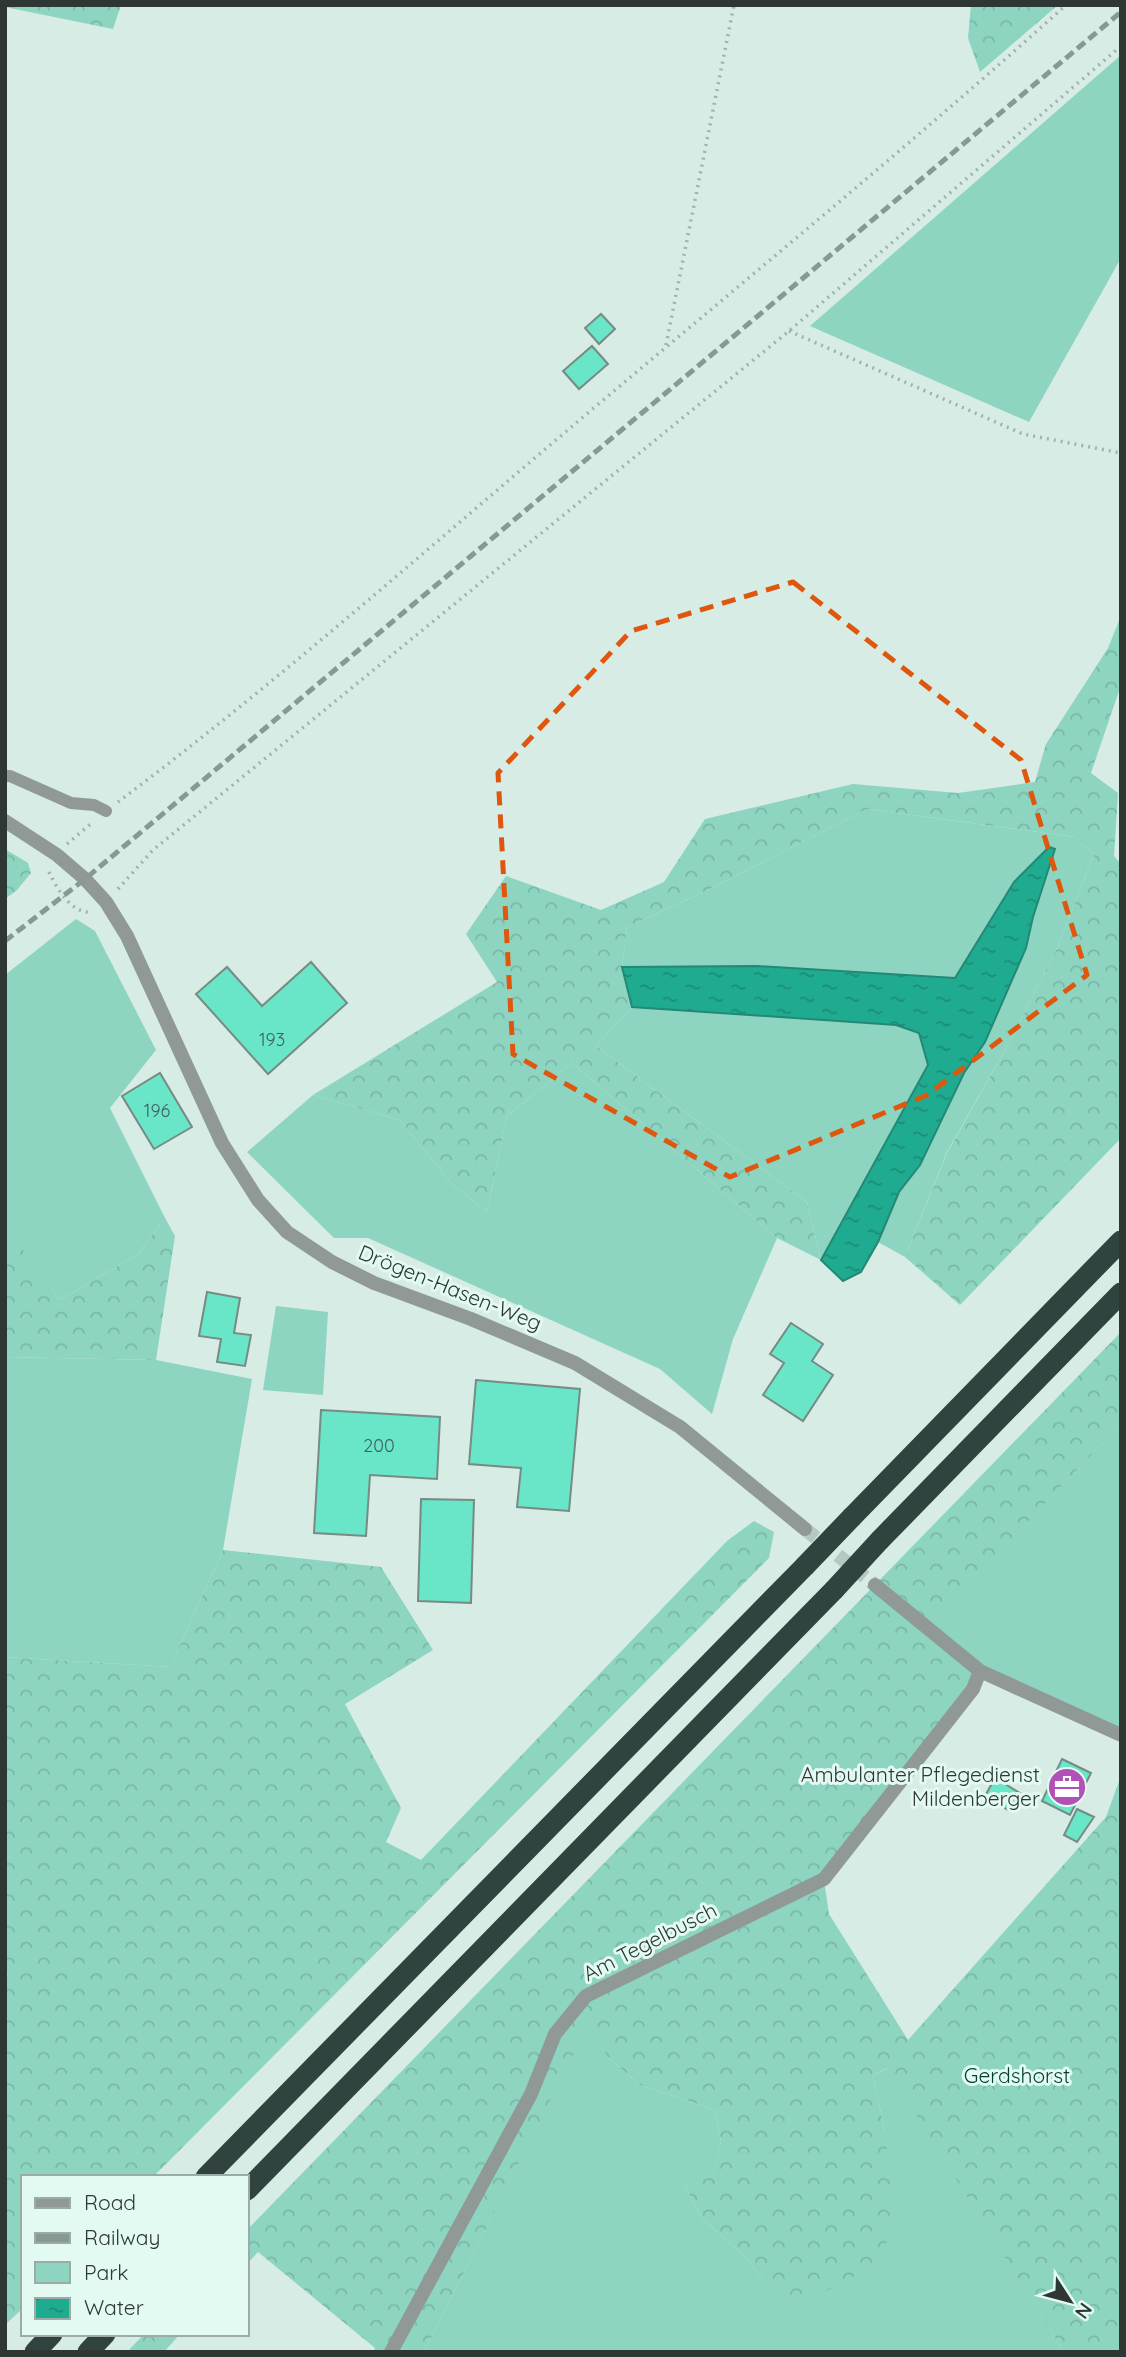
<svg xmlns="http://www.w3.org/2000/svg" width="1126" height="2357" viewBox="0 0 1126 2357" font-family="Quicksand,sans-serif">
	<style>
		.green { fill: #8dd5c1 }
		.forest { fill: url(#forest-crowns) }
		.water { fill: url(#water-ripples); stroke: #248875; stroke-width: 2 }
		.building { fill: #69e5c7; stroke: #778b85; stroke-width: 2 }
		.lines { fill: none; stroke-linecap: round; stroke-linejoin: round }
		.street-tunnel { stroke: #b5c8c2; stroke-width: 14; stroke-dasharray: 14 7; stroke-linecap: butt }
		.path { stroke: #a1b2ad; stroke-width: 3.5; stroke-dasharray: 2 5; stroke-linecap: butt }
		.lane { stroke: #909996; stroke-width: 12 }
		.street { stroke: #909996; stroke-width: 14 }
		.highway { stroke: #31433e; stroke-width: 21 }
		.rail { stroke: #889893; stroke-width: 5; stroke-dasharray: 10 5; stroke-linecap: butt }
		.highway-bridge { stroke: #31433e; stroke-width: 21 }
		.marked { fill: none; stroke: #df570e; stroke-width: 5; stroke-dasharray: 14 9; stroke-linejoin: round }
		.labels { text-anchor: middle; stroke-width: 6; stroke-linejoin: round; paint-order: stroke }
		.number-label { font-size: 18px; fill: #3e625a }
		.street-label { font-size: 21px; fill: #2f3735; stroke: #e3faf3 }
		.poi-label { font-size: 21px; fill: #2f3735; stroke: #e3faf3; text-anchor: end }
		.park-label { font-size: 21px; fill: #013d31; stroke: #e3faf3 }
	</style>
	<defs>
		<pattern id="forest-crowns" width="20" height="18" patternUnits="userSpaceOnUse" patternTransform="scale(1.75)"><rect width="20" height="18" fill="#8dd5c1"/><path d="M2 6a3 3 0 1 1 6 0M12 15a3 3 0 1 1 6 0" fill="none" stroke="#7ab7a6"/></pattern>
		<pattern id="water-ripples" width="26" height="14" patternUnits="userSpaceOnUse" patternTransform="scale(1.75)"><rect width="26" height="14" fill="#1fab90"/><path d="M2 4q2-2 4 0t4 0M15 11q2-2 4 0t4 0" fill="none" stroke="#1c8c76"/></pattern>
	</defs>
	<rect width="100%" height="100%" fill="#d6ece5"/>
	<path class="green" d="M1121 55V258L1029 422 810 326Z
		M867 809 1076 837 1094 854 1058 946 1010 1041 947 1152 905 1257 878 1242 899 1192 920 1165 964 1073 985 1042 1026 948 1033 917 1014 882 955 978 757 966 622 967 627 927 708 890Z
		M76 919 95 931 156 1050 110 1108 165 1218 137 1255 60 1300 15 1240 5 1251V975Z
		M632 1007 896 1025 919 1033 928 1065 821 1260 807 1202 596 1046Z
		M572 1063 777 1238 733 1339 712 1414 660 1369 368 1238H334L247 1152 313 1095 400 1120 452 1184 487 1212 507 1116Z
		M276 1306 328 1312 323 1395 263 1390Z
		M5 1357 156 1360 252 1379 223 1550 170 1667 5 1657Z
		M1121 1424V1735L980 1671 926 1627Z
		M586 2029 610 2059 640 2085 715 2110 721 2141 713 2177 685 2187 702 2218 745 2257 763 2280 885 2132 873 2075 888 2068 1064 2352H424Z"/>
	<path class="forest" d="M5 5H121L113 29 5 7Z
		M971 5H1058L980 72 968 38Z
		M1121 616V685L1091 773 1118 793 1114 856 1121 864V1138L960 1305 905 1257 947 1153 1010 1041 1058 946 1094 854 1076 837 867 809 708 890 627 927 622 967 632 1007 596 1046 807 1202 821 1260 777 1238 572 1063 507 1116 487 1212 452 1184 400 1120 313 1095 497 982 466 934 506 876 601 910 664 882 705 819 853 784 958 793 1035 782 1046 744 1108 648Z
		M5 849 28 863 31 873 17 890 5 899Z
		M165 1218 175 1236 156 1360 5 1357V1251L15 1239 60 1300 137 1255Z
		M1121 1332V1424L927 1627 980 1671 824 1880 829 1914 908 2040 1106 1817 1121 1776V2352H1064L887 2068 873 2075 885 2132 894 2215 881 2262 800 2305 763 2280 745 2257 702 2218 685 2187 713 2176 721 2141 715 2110 640 2085 610 2059 586 2030 424 2352H373L375 2348 258 2252 247 2264V2230Z
		M754 1521 774 1532 769 1558 153 2177H23V2308L5 2325V1977L8 1974 5 1973V1657L170 1667 223 1550 381 1567 433 1650 345 1704 401 1808 386 1842 421 1860 727 1541Z
		M144 2334H180L164 2352H127Z"/>
	<path class="water" d="M1049 847 1055 849 1033 917 1026 948 985 1042 964 1073 920 1165 899 1192 878 1242 861 1272 843 1281 821 1260 928 1065 919 1033 896 1025 632 1007 622 967 757 966 955 978 1014 882Z"/>
	<path class="building" d="M601 314 615 329 599 344 585 328Z
		M592 346 608 364 579 389 563 371Z
		M311 962 347 1003 268 1074 196 994 227 967 262 1006Z
		M160 1073 192 1127 154 1149 122 1096Z
		M207 1292 240 1298 234 1333 251 1335 245 1366 217 1362 221 1339 199 1336Z
		M791 1323 823 1344 812 1361 833 1375 803 1421 763 1395 784 1363 770 1354Z
		M476 1380 580 1389 569 1511 517 1507 521 1468 469 1464Z
		M321 1410 440 1417 437 1479 370 1475 366 1536 314 1533Z
		M421 1499 474 1500 471 1603 418 1601Z
		M1062 1759 1091 1773 1070 1815 1042 1801Z
		M995 1778 1020 1793 1010 1811 985 1796Z
		M1077 1809 1094 1817 1077 1842 1064 1835Z"/>
	<g class="lines">
		<path class="street-tunnel" d="M805 1529 875 1585"/>
		<path class="path" d="M789 331 1023 434 1121 453
			M666 345 734 5
			M118 802C274 685 420 555 569 429 735 288 904 151 1066 5
			M67 844 93 822
			M49 872C57 889 71 913 91 912
			M118 889 153 850 789 331 1121 46"/>
		<path class="lane" d="M5 776H10L71 803 94 805 106 811"/>
		<path class="street" d="M5 821 57 855 85 879 106 902 127 936 222 1143 258 1200 287 1232 332 1262 374 1283 471 1319 575 1363 680 1427 805 1529
			M875 1585 980 1671 1121 1735
			M391 2352 531 2094 555 2034 586 1996 824 1879 973 1689 980 1671"/>
		<path class="highway" d="M852 1517 1121 1241
			M880 1540 1121 1293
			M206 2177 805 1566
			M247 2190 834 1590
			M35 2352 52 2334
			M88 2352 105 2334"/>
		<path class="rail" d="M5 941 85 879 1121 12"/>
		<path class="highway-bridge" d="M805 1566 852 1517
			M834 1590 880 1540"/>
	</g>
	<path class="marked" d="M793 582 1021 760 1087 975 927 1095 730 1177 513 1054 498 773 631 631Z"/>
	<defs>
		<g id="office-disc" transform="scale(2.0125)"><circle r="9.5" fill="#b150b7" stroke="#e3faf3"/><path d="M-6-3h4V-5.5h4V-3h4V5H-6ZM-1-4.5V-3h2v-1.5ZM-6 0V1H6V0Z" fill="#fff"/></g>
	</defs>
	<g fill-rule="evenodd">
		<use href="#office-disc" x="1067" y="1787"/>
	</g>
	<g class="labels">
		<g class="number-label">
			<text x="272" y="1046">193</text>
			<text x="157" y="1117">196</text>
			<text x="379" y="1452">200</text>
		</g>
		<g class="street-label">
			<text transform="translate(450 1288) rotate(22)" y="7">Drögen-Hasen-Weg</text>
			<text transform="translate(650 1942) rotate(-27)" y="7">Am Tegelbusch</text>
		</g>
		<g class="poi-label">
			<text x="1040" y="1782">Ambulanter Pflegedienst<tspan x="1040" dy="24">Mildenberger</tspan></text>
		</g>
		<g class="park-label">
			<text x="1017" y="2083">Gerdshorst</text>
		</g>
	</g>
	<rect width="1126" height="2357" fill="none" stroke="#2f3735" stroke-width="14"/>
	<rect x="21" y="2175" width="228" height="161" fill="#e3faf3" stroke="#9baca7" stroke-width="2"/>
	<rect x="35" y="2198" width="35" height="10" fill="#909996" stroke="#9baca7" stroke-width="2"/>
	<text x="84" y="2210" font-size="21" fill="#2f3735">Road</text>
	<rect x="35" y="2233" width="35" height="10" fill="#889893" stroke="#9baca7" stroke-width="2"/>
	<text x="84" y="2245" font-size="21" fill="#2f3735">Railway</text>
	<rect x="35" y="2262" width="35" height="21" fill="#8dd5c1" stroke="#9baca7" stroke-width="2"/>
	<text x="84" y="2280" font-size="21" fill="#2f3735">Park</text>
	<rect x="35" y="2298" width="35" height="21" fill="url(#water-ripples)" stroke="#9baca7" stroke-width="2"/>
	<text x="84" y="2315" font-size="21" fill="#2f3735">Water</text>
	<g transform="translate(1070 2301) rotate(126)" stroke="#e3faf3" stroke-width="5" paint-order="stroke">
	<path d="M0-5L12 26L0 18L-12 26Z" fill="#2f3735"/>
	<text y="-10" font-size="19" font-weight="bold" text-anchor="middle" fill="#2f3735">N</text>
	</g>
</svg>
